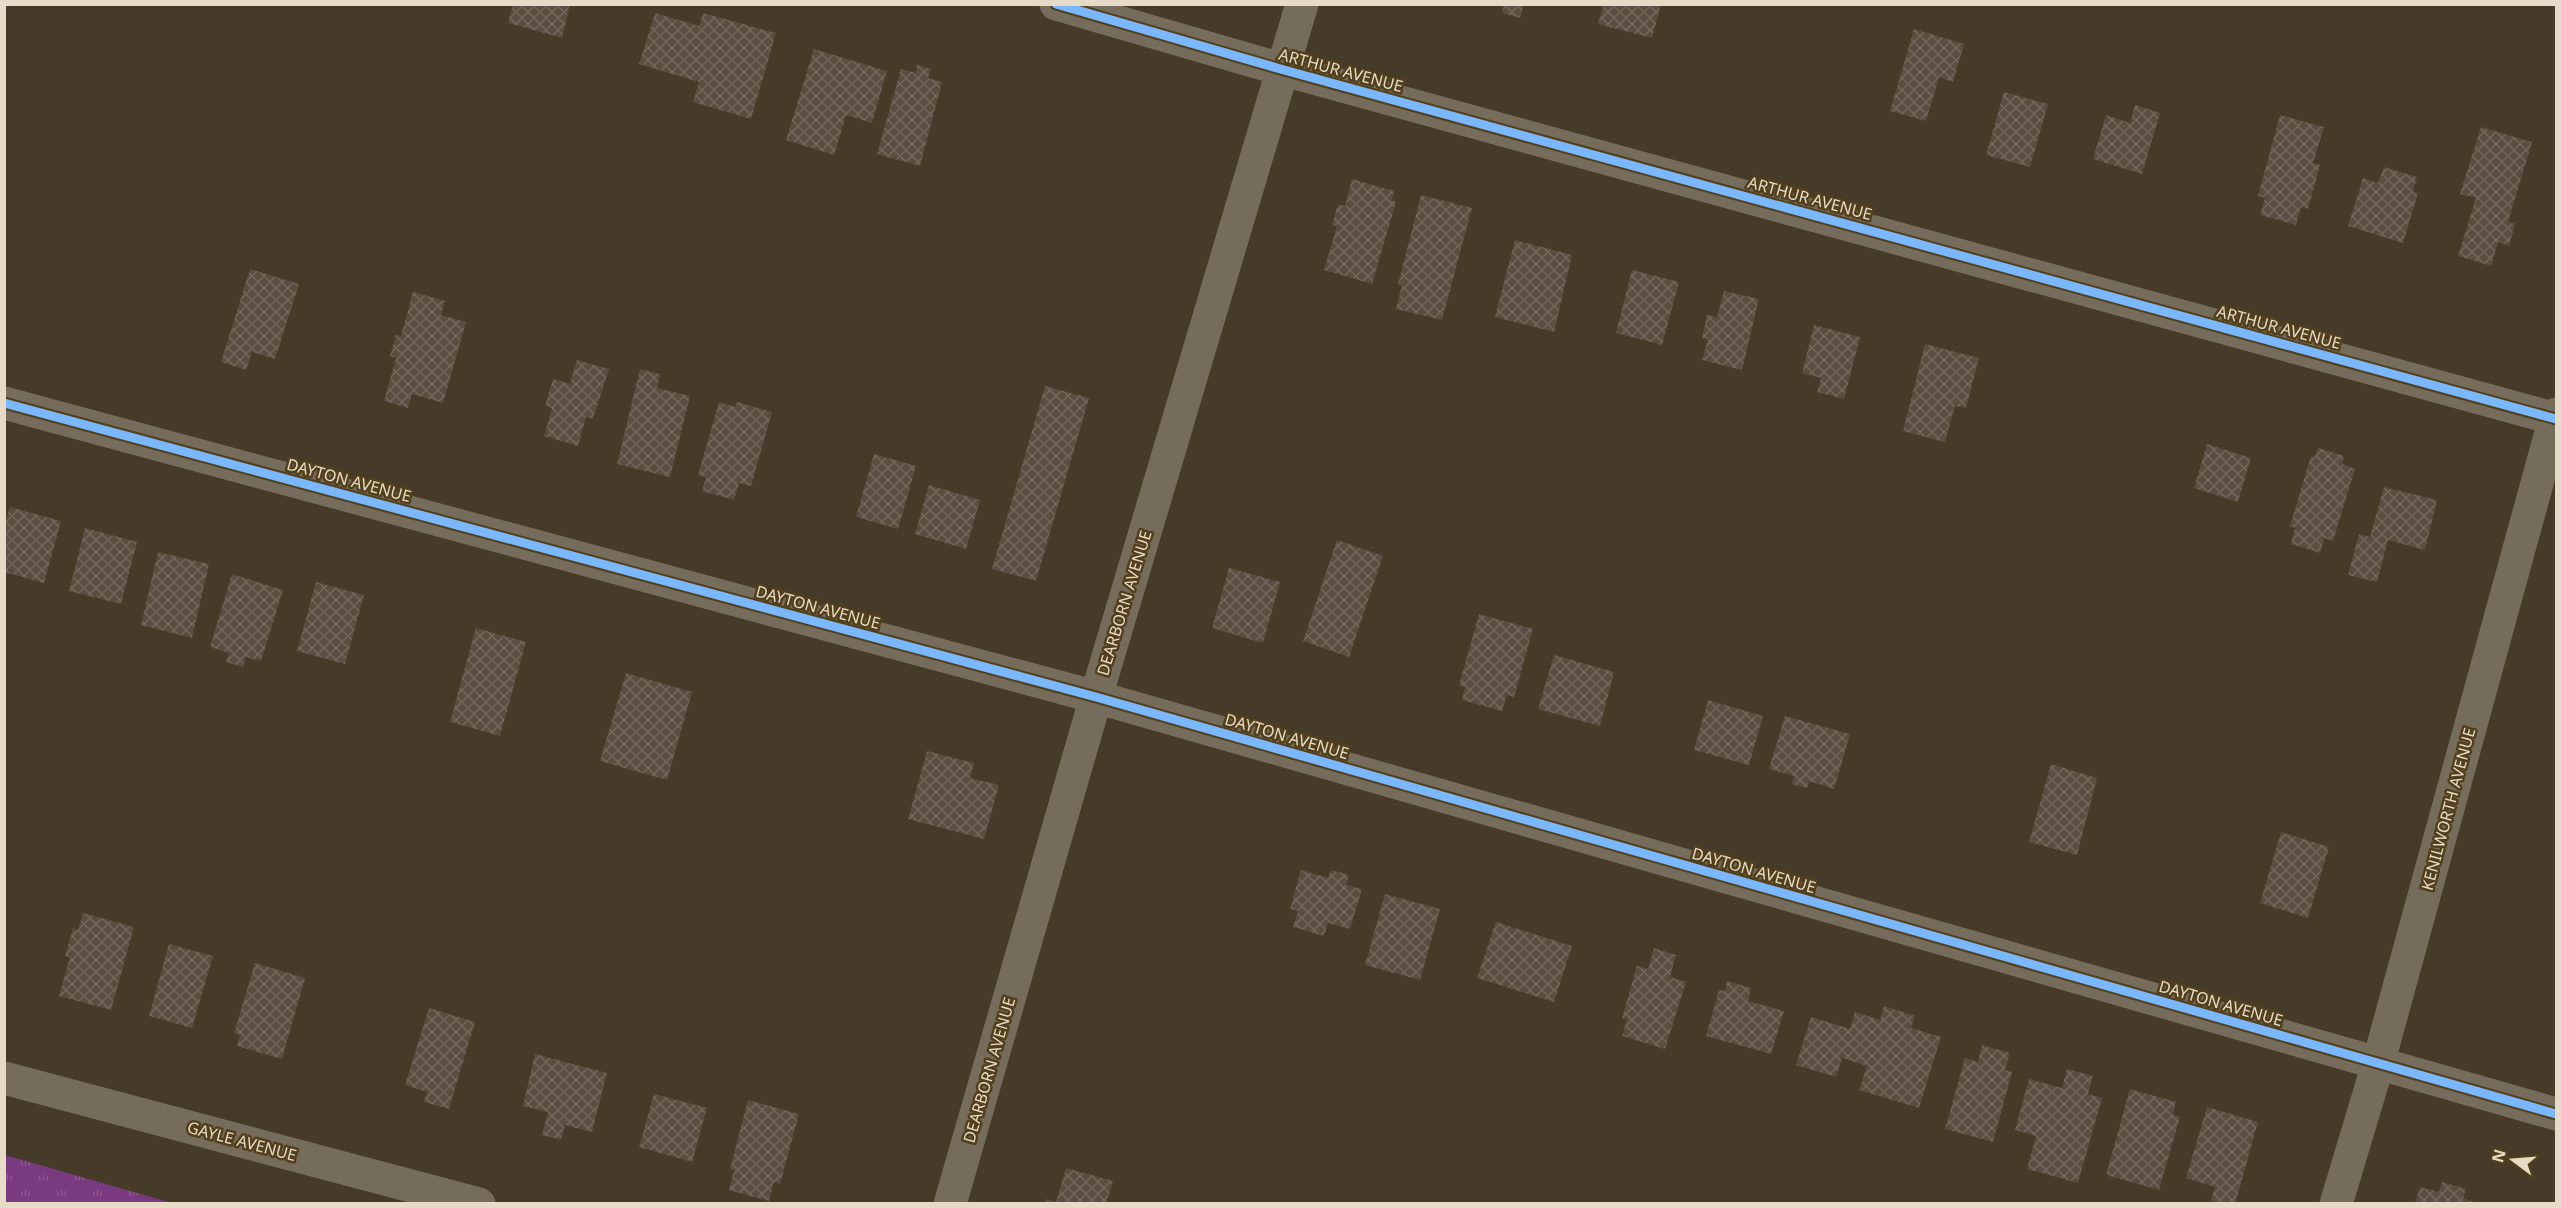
<svg xmlns="http://www.w3.org/2000/svg" width="2561" height="1208" viewBox="0 0 2561 1208" font-family="'Noto Sans',sans-serif">
	<style>
		.grass { fill: url(#grass-tufts) }
		.building { fill: url(#building-cross-hatch) }
		.lines { fill: none; stroke-linecap: round; stroke-linejoin: round }
		.minor { stroke: #766c5b; stroke-width: 33 }
		.cycleway-casing { stroke: #523f1b; stroke-width: 13 }
		.cycleway { stroke: #7ab7fb; stroke-width: 9 }
		.labels { text-anchor: middle; stroke-width: 5; stroke-linejoin: round; paint-order: stroke }
		.street-label { font-size: 16px; fill: #e6dbc7; stroke: #523f1b }
	</style>
	<defs>
		<pattern id="grass-tufts" width="24" height="20" patternUnits="userSpaceOnUse" patternTransform="scale(1.5)"><rect width="24" height="20" fill="#793a80"/><path d="M3 7l-1-3M5 7V3M7 7l1-3M15 17l-1-3M17 17v-4M19 17l1-3" fill="none" stroke="#8c5690"/></pattern>
		<pattern id="building-cross-hatch" width="8" height="8" patternUnits="userSpaceOnUse" patternTransform="scale(1.5)"><rect width="8" height="8" fill="#594e41"/><path d="M0 0l8 8M0 8l8-8" fill="none" stroke="#71675b"/></pattern>
	</defs>
	<rect width="100%" height="100%" fill="#453b28"/>
	<path class="grass" d="M5 1155 172 1203H5Z"/>
	<path class="building" d="M513 4H570L562 38 508 23Z
		M1504 4H1524L1520 18 1502 13Z
		M1604 4H1661L1652 38 1598 24Z
		M655 13 699 26 703 13 776 33 751 119 693 102 699 82 639 64Z
		M1914 29 1964 44 1953 82 1939 77 1926 121 1890 111Z
		M814 49 887 71 872 123 846 115 834 155 786 140Z
		M917 65 931 69 928 78 942 82 920 166 877 154 901 69 916 73Z
		M2004 92 2048 104 2030 167 1986 155Z
		M2135 105 2160 113 2142 174 2093 159 2106 115 2130 123Z
		M2280 115 2324 127 2313 163 2320 165 2308 209 2301 207 2296 225 2260 215 2265 198 2258 196Z
		M2481 127 2532 142 2508 222 2515 224 2509 246 2498 242 2491 266 2458 256 2476 198 2460 194Z
		M2384 167 2417 177 2413 192 2418 193 2403 243 2348 226 2363 178 2378 183Z
		M1352 179 1394 191 1392 200 1396 202 1372 284 1324 270 1337 226 1332 225 1338 204 1345 206Z
		M1421 195 1472 208 1442 320 1396 309 1402 285 1398 284Z
		M1515 240 1572 255 1554 332 1495 317Z
		M250 269 299 284 275 359 252 352 246 370 221 362Z
		M1632 270 1679 282 1662 345 1616 333Z
		M1724 291 1759 299 1742 370 1702 360 1708 339 1702 338 1707 315 1717 317Z
		M413 292 445 301 441 315 466 322 443 403 412 394 408 408 384 401 396 358 390 356 396 335 401 336Z
		M1814 325 1860 337 1844 399 1817 392 1821 378 1802 373Z
		M1925 344 1979 358 1966 408 1955 406 1945 442 1903 431Z
		M577 360 609 369 593 419 586 417 578 446 544 436 552 408 545 406 553 379 570 384Z
		M640 369 660 374 657 388 690 396 670 477 617 464Z
		M1045 386 1089 398 1036 581 992 569Z
		M719 402 735 407 737 402 772 412 751 486 739 483 734 500 702 491 706 477 698 475Z
		M2207 444 2251 458 2238 502 2194 488Z
		M2318 448 2344 456 2342 464 2355 469 2333 541 2324 538 2320 553 2291 544 2295 528 2290 526 2311 456 2315 457Z
		M874 454 916 466 898 529 856 517Z
		M929 485 980 500 966 549 915 534Z
		M2384 487 2437 500 2425 550 2388 540 2377 582 2348 575 2359 534 2370 537Z
		M10 507 61 521 44 583 4 572V527Z
		M85 528 137 542 121 604 69 591Z
		M1337 540 1383 556 1349 657 1303 641Z
		M158 552 209 564 192 638 141 625Z
		M1229 568 1280 582 1263 643 1212 628Z
		M232 574 283 590 261 661 246 657 243 667 226 662 229 653 210 647Z
		M316 582 364 595 345 664 297 651Z
		M1479 614 1533 629 1514 697 1507 695 1502 711 1462 700 1465 687 1459 685Z
		M476 628 526 642 500 736 450 722Z
		M1554 655 1614 672 1600 726 1538 709Z
		M626 673 692 692 667 780 600 761Z
		M1708 700 1763 716 1749 765 1694 750Z
		M1785 716 1850 734 1834 789 1809 781 1807 788 1792 784 1794 776 1769 769Z
		M927 751 974 763 970 778 999 785 984 839 908 819Z
		M2051 764 2097 778 2077 855 2029 842Z
		M2281 832 2329 847 2308 918 2260 903Z
		M1301 870 1328 878 1331 870 1349 875 1346 885 1362 889 1350 929 1328 923 1324 936 1293 927 1298 911 1290 909Z
		M1385 894 1440 909 1420 980 1365 965Z
		M83 913 134 927 111 1010 59 996 70 957 65 956 73 928 78 930Z
		M1496 922 1572 946 1554 1002 1477 978Z
		M169 944 213 956 192 1028 149 1016Z
		M1654 948 1676 955 1670 977 1686 982 1665 1049 1622 1036 1627 1019 1622 1018 1637 966 1648 969Z
		M255 963 305 978 282 1059 237 1046 240 1035 234 1033Z
		M1727 981 1751 988 1748 1001 1784 1011 1771 1054 1706 1036 1719 990 1725 991Z
		M1884 1006 1915 1016 1911 1028 1941 1037 1919 1108 1859 1090 1867 1066 1842 1058 1836 1077 1796 1065 1811 1017 1850 1029 1855 1012 1880 1020Z
		M429 1008 475 1022 449 1109 424 1102 427 1092 405 1085Z
		M1982 1045 2010 1053 2005 1070 2012 1072 1993 1142 1945 1129 1965 1058 1978 1062Z
		M535 1054 607 1073 592 1132 565 1125 561 1140 542 1135 548 1112 523 1106Z
		M2067 1069 2093 1076 2088 1094 2102 1098 2078 1183 2027 1169 2036 1136 2015 1130 2029 1079 2062 1088Z
		M2130 1089 2176 1102 2173 1115 2180 1117 2159 1190 2106 1175Z
		M654 1094 707 1108 692 1162 639 1147Z
		M748 1100 799 1114 780 1184 774 1182 769 1201 729 1190 734 1170 730 1169Z
		M2207 1107 2258 1122 2235 1204 2211 1201 2215 1187 2186 1178Z
		M1066 1168 1113 1181 1106 1204H1045L1046 1199 1056 1202Z
		M2442 1182 2466 1189 2463 1198 2479 1204H2415L2420 1187 2439 1192Z"/>
	<g class="lines">
		<path class="minor" d="M1056 4 1284 70 2556 419
			M4 403 1096 697 2556 1114
			M4 1078 479 1204
			M950 1204 1096 697 1302 4
			M2336 1204 2378 1064 2556 414"/>
		<g class="cycleway-casing">
			<path id="cycleway" d="M1056 4 1284 70 2556 419
				M4 403 1096 697 2556 1114"/>
		</g>
		<use href="#cycleway" class="cycleway"/>
	</g>
	<g class="labels">
		<g class="street-label">
			<text transform="translate(1341 70) rotate(15)" y="6">ARTHUR AVENUE</text>
			<text transform="translate(1810 198) rotate(15)" y="6">ARTHUR AVENUE</text>
			<text transform="translate(2279 327) rotate(15)" y="6">ARTHUR AVENUE</text>
			<text transform="translate(349 480) rotate(15)" y="6">DAYTON AVENUE</text>
			<text transform="translate(1124 603) rotate(-73)" y="6">DEARBORN AVENUE</text>
			<text transform="translate(818 607) rotate(15)" y="6">DAYTON AVENUE</text>
			<text transform="translate(1287 736) rotate(16)" y="6">DAYTON AVENUE</text>
			<text transform="translate(2448 809) rotate(-75)" y="6">KENILWORTH AVENUE</text>
			<text transform="translate(1754 870) rotate(16)" y="6">DAYTON AVENUE</text>
			<text transform="translate(2221 1003) rotate(16)" y="6">DAYTON AVENUE</text>
			<text transform="translate(989 1070) rotate(-74)" y="6">DEARBORN AVENUE</text>
			<text transform="translate(242 1141) rotate(15)" y="6">GAYLE AVENUE</text>
		</g>
	</g>
	<rect width="2561" height="1208" fill="none" stroke="#e6dbc7" stroke-width="12"/>
	<g transform="translate(2513 1160) rotate(286)" stroke="#523f1b" stroke-width="4.5" paint-order="stroke">
	<path d="M0-4.5L10 22L0 15L-10 22Z" fill="#e6dbc7"/>
	<text y="-9" font-size="16" font-weight="bold" text-anchor="middle" fill="#e6dbc7">N</text>
	</g>
</svg>
